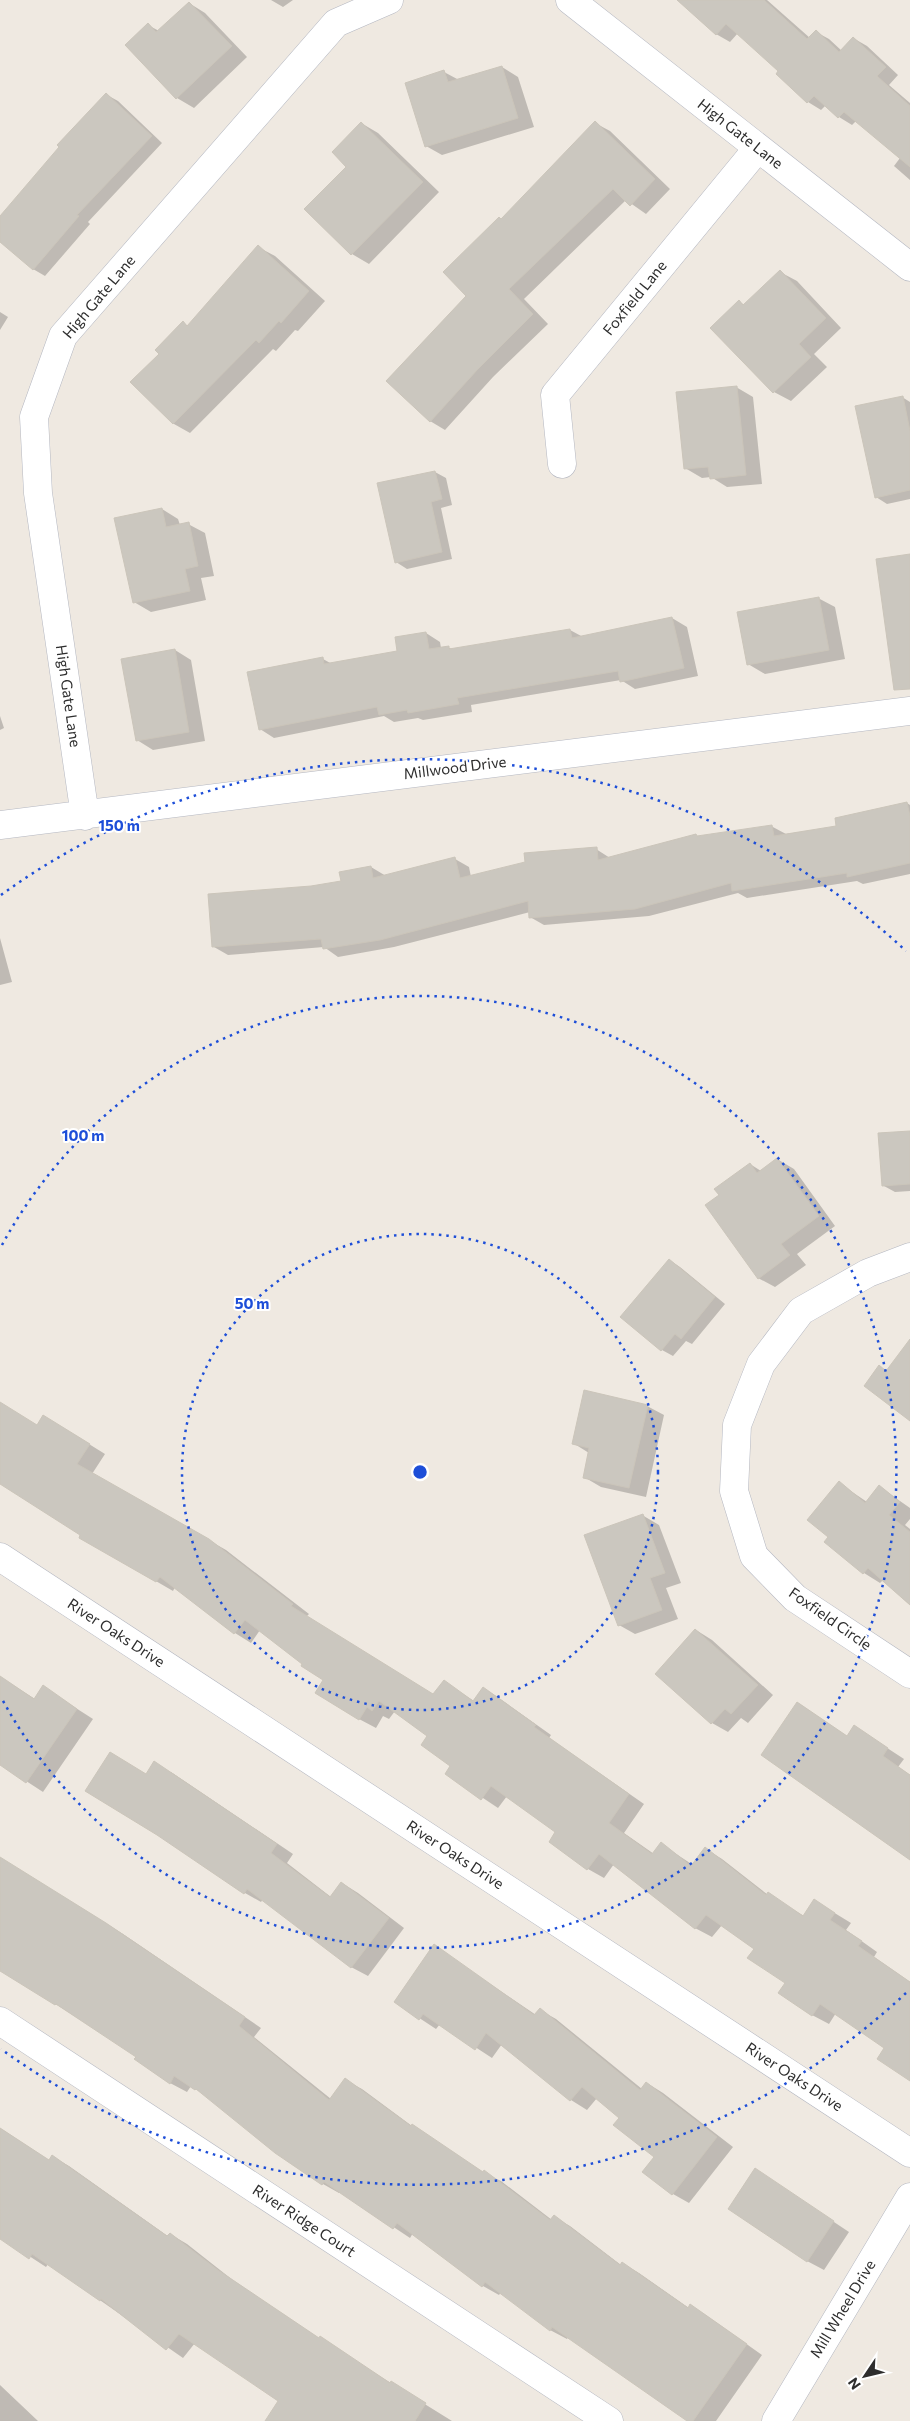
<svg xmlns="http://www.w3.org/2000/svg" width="910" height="2421" viewBox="0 0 910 2421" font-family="Commissioner,sans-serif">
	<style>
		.shadow { fill: #0003 }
		.building { fill: #cbc7bf; stroke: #cbc5ba }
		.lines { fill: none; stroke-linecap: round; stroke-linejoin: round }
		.street-casing { stroke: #b4b7c1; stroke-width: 29 }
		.street { stroke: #fff; stroke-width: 28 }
		.ring { fill: none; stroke: #1d4ed8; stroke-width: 2.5; stroke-dasharray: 2.5 5 }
		.labels { text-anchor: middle; stroke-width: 4; stroke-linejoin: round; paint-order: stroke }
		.street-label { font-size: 15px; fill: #2e2e2e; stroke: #fff }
		.centre { fill: #1d4ed8; stroke: #fff; stroke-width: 2.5 }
		.ring-label { font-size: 15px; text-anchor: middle; font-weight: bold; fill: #1d4ed8; stroke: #fff; stroke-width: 4; stroke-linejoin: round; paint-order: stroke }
	</style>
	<rect width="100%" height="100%" fill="#efe9e1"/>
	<path class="shadow" d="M271 0H293L283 7Z
		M678 0H767L810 38 816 32 829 39 842 51 853 38 867 46 898 75 889 85 910 103V180L894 166 900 158 857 120 852 125 839 117 826 105 821 110 808 102 777 74 780 71 738 33 730 42 716 34Z
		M189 3 205 13 247 57 194 108 177 98 127 45 148 25 159 31Z
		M502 67 518 77 534 127 442 155 426 146 444 72 459 80Z
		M107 95 118 101 162 143 88 222 90 224 45 276 33 269 0 240V218Z
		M361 123 378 133 439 192 369 264 352 254 306 209 348 167Z
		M595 123 610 131 670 189 646 214 626 200 524 299 548 324 493 377 445 430 430 421 468 296 502 220Z
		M258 247 275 256 325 301 298 331 295 330 276 351 273 349 190 433 174 424 132 382 160 354 183 323 188 326Z
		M780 272 797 281 841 328 814 354 827 367 791 401 774 392 739 302 745 305Z
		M0 312 8 317 0 330Z
		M736 387 753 397 762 484 727 487 711 477 702 478 685 468Z
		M902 397 910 402V499L887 504 876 497Z
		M435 472 446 478 452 505 441 508 452 559 407 569 396 562Z
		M162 509 178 519 180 525 188 524 205 533 214 576 201 578 206 600 151 612 134 602Z
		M818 598 835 607 845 659 765 674 748 664Z
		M672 618 687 627 698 676 635 689 621 680 471 705 472 712 423 720 418 718 394 722 384 716 274 738 260 729 323 659 332 664 398 652 426 633 440 642 441 648 448 647 453 650 570 630 583 637Z
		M175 650 191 660 205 741 153 750 137 740Z
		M0 716 4 728 0 730Z
		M907 803 910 805V874L863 884 857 881 747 898 738 893 649 916 544 925 530 917V912L394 947 338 957 324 947 228 955 214 947 371 867 386 876 455 859 469 867 471 877 596 849 610 858 699 837 771 826 786 834 838 827Z
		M0 938 12 982 0 985Z
		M910 1132V1191L895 1192 884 1186Z
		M777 1159 794 1169 835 1226 797 1254 806 1265 775 1287 758 1278 721 1195 750 1164 761 1171Z
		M669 1260 680 1267 725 1304 692 1344 686 1341 673 1356 662 1350Z
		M0 1404 37 1426H60L105 1454 92 1474 226 1550 309 1614 306 1617 434 1696 444 1682 474 1701 483 1688 499 1698 551 1735 549 1738 644 1804 624 1833 654 1854 661 1844 693 1865 706 1849 722 1859 768 1895 804 1916 815 1901 851 1923 846 1930 877 1952 874 1957 910 1982V2080L886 2048 836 2013 829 2024 812 2015 756 1948 722 1925 712 1937 695 1928 614 1864 604 1878 588 1869 550 1842 557 1832 507 1796 498 1808 447 1774 452 1766 429 1735 395 1711 389 1719 383 1716 376 1728 359 1719 325 1679 260 1630 251 1643 235 1633 175 1587 173 1591 80 1537 82 1535 0 1483Z
		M647 1406 664 1415 646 1497 601 1487 584 1477 589 1453 573 1443Z
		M839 1483 867 1502 880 1487 910 1508V1519L905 1525 910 1529V1605L883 1580 880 1583 864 1573 826 1542 830 1537Z
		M642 1515 659 1525 681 1583 666 1588 678 1619 635 1634 619 1625Z
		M696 1630 712 1640 773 1695 748 1723 741 1718 728 1732 712 1723Z
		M0 1677 35 1699 43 1687 93 1719 43 1792 0 1764Z
		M798 1703 848 1737 855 1727 904 1759 898 1767 910 1775V1858Z
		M171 1772 293 1854 287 1863 331 1897 342 1883 358 1893 404 1928 368 1976 351 1967 263 1899 261 1902 245 1893 157 1834 146 1775Z
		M0 1858 123 1934 261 2028 254 2037 331 2099 345 2080 362 2089 412 2126 484 2173 501 2181 552 2220 554 2217 570 2226 621 2265 622 2263 639 2273 689 2308 691 2306 707 2316 762 2355 716 2421H689L568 2337 567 2339 550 2330 501 2292 499 2295 483 2286 413 2233 410 2238 341 2192 339 2193 323 2184 275 2152 207 2096 191 2086 187 2092 170 2083 138 2056 0 1969Z
		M434 1946 536 2015 540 2010 556 2019 642 2089 647 2083 663 2093 733 2147 689 2203 673 2194 656 2157 620 2117 597 2098 587 2110 571 2100 502 2044 492 2058 440 2024 436 2029 395 2002Z
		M0 2128 50 2161 53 2157 69 2166 169 2237 170 2234 187 2244 234 2281 320 2339 452 2421H279L280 2400 195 2343 183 2358 48 2264 46 2267 0 2237Z
		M756 2170 849 2232 824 2270 807 2261Z
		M0 2385 38 2421H0Z"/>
	<path class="building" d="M677 0H764L807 39 816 30 839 52 853 37 886 67 877 76 910 106V167L844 112 838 118 814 96 807 103 776 74 778 71 726 24 716 35Z
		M189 2 232 46 176 99 125 45 148 23 156 32Z
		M502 66 518 118 425 147 405 83 444 70 448 82Z
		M106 93 152 136 77 215 79 216 33 270 0 242V216L59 147 57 145Z
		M595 121 655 179 630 206 613 189 509 289 533 314 478 369 430 422 386 381 466 296 443 272 499 217 501 219Z
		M361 122 423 182 351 255 304 209 346 167 332 152Z
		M258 245 309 291 281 323 279 321 259 343 256 340 173 424 130 382 159 354 155 350 183 321 187 326Z
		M780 270 826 318 799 344 811 357 773 393 710 328 739 300 743 305Z
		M737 386 746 475 710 479 708 467 684 469 676 392Z
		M903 396 910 431V490L875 498 855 406Z
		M435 471 442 499 431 502 442 552 395 563 377 483Z
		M162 508 166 527 189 522 198 566 185 569 190 591 133 603 114 518Z
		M910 554V689L894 690 876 559Z
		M819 597 829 650 747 665 737 612Z
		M672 617 684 668 620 682 618 671 457 698 459 704 408 713 407 710 379 715 377 707 259 730 247 672 323 657 324 664 397 651 395 637 426 632 429 649 449 646V649L570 629 572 638Z
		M175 649 189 732 136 741 121 659Z
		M907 802 910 816V863L847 877V873L732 891 731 883 635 909 529 918 528 901 380 940 323 949 321 939 212 947 208 894 311 886 341 881 339 872 371 866 373 878 455 857 460 878 525 862 524 853 597 847 598 860 696 834 697 836 772 825 774 836 836 826 835 818Z
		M910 1131V1184L882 1186 878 1133Z
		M777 1158 819 1216 781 1244 790 1255 758 1279 705 1205 719 1195 714 1189 750 1163 757 1173Z
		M669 1259 715 1297 681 1339 675 1334 661 1351 620 1317Z
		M910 1339V1421L864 1386 879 1365 886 1371Z
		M584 1390 648 1405 629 1488 583 1478 589 1448 572 1444Z
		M0 1402 37 1425 43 1415 90 1444 77 1464 209 1539 293 1604 291 1606 433 1694 444 1680 473 1701 483 1687 536 1725 534 1727 629 1794 609 1823 652 1854 661 1842 691 1866 705 1847 766 1895 768 1892 803 1916 814 1899 835 1913 830 1920 862 1941 858 1946 910 1982V2081L877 2059 884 2048 820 2004 812 2016 778 1993 785 1983 747 1958 754 1949 706 1915 695 1929 599 1854 587 1870 549 1842 555 1832 491 1786 481 1800 445 1774 450 1766 421 1745 427 1736 379 1701 372 1711 367 1707 359 1720 315 1693 323 1680 301 1666 302 1664 245 1620 234 1634 160 1577 156 1582 79 1538 80 1535 0 1484Z
		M839 1481 865 1503 879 1485 900 1502 889 1515 910 1532V1605L868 1568 863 1574 824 1542 828 1537 807 1520Z
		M643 1514 665 1573 650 1578 662 1610 618 1626 584 1535Z
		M695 1629 758 1685 731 1714 725 1709 711 1724 655 1674Z
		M0 1676 34 1699 43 1685 77 1709 26 1783 0 1765Z
		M797 1702 847 1736 854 1725 888 1748 883 1756 910 1775V1860L761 1755Z
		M110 1752 146 1774 154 1761 277 1844 271 1853 330 1897 341 1882 389 1918 351 1968 247 1889 244 1894 157 1835 85 1791Z
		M0 1857 106 1923 245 2017 239 2026 329 2100 345 2078 411 2126 412 2124 483 2172 484 2170 550 2220 554 2215 620 2265 622 2262 688 2308 690 2304 747 2344 693 2421H687L552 2327 550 2331 485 2282 482 2287 397 2223 393 2229 324 2182 322 2185 275 2153 196 2089 195 2090 174 2076 170 2084 134 2059 136 2057 56 2004 55 2005 0 1971Z
		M434 1944 534 2015 540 2008 640 2090 646 2082 717 2137 672 2195 642 2172 654 2157 613 2125 619 2118 582 2087 570 2101 486 2033 475 2050 423 2014 419 2020 394 2002Z
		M0 2128 49 2160 52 2155 167 2236 170 2233 218 2270 319 2338 320 2336 390 2383 391 2381 426 2403 415 2421H265L278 2401 179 2334 166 2350 101 2299 100 2301 32 2254 29 2259 0 2239Z
		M755 2168 834 2221 807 2262 728 2209Z"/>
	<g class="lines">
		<g class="street-casing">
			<path id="street" d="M570 0 910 267
				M562 464 555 395 758 148
				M85 816 38 493 34 417 63 336 336 23 389 0
				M0 825 910 711
				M910 1257 868 1273 801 1311 761 1364 737 1425 734 1491 754 1556 795 1598 910 1674
				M0 1557 910 2153
				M0 2021 609 2421
				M776 2421 910 2197"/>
		</g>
		<use href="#street" class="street"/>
	</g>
	<g class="ring">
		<circle cx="420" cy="1472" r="238"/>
		<path d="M2 1245A476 476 0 1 1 2 1699"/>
		<path d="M906 1993A713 713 0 0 1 1 2049M1 895A713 713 0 0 1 906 951"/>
	</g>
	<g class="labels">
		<g class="street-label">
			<text transform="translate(740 134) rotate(38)" y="5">High Gate Lane</text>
			<text transform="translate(99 297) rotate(-50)" y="5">High Gate Lane</text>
			<text transform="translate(635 298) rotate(-51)" y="5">Foxfield Lane</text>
			<text transform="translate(68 696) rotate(82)" y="5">High Gate Lane</text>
			<text transform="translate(455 768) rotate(-7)" y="5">Millwood Drive</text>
			<text transform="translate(830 1619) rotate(35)" y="5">Foxfield Circle</text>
			<text transform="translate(116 1633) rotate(33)" y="5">River Oaks Drive</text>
			<text transform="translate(455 1855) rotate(33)" y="5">River Oaks Drive</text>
			<text transform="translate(794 2077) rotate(33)" y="5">River Oaks Drive</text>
			<text transform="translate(304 2221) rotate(33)" y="5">River Ridge Court</text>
			<text transform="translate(843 2309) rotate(-59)" y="5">Mill Wheel Drive</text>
		</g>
	</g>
	<circle cx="420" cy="1472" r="8" class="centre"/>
	<g class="ring-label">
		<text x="119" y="831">150 m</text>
		<text x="83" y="1141">100 m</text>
		<text x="252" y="1309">50 m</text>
	</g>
	<g transform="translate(865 2376) rotate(235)" stroke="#ffffff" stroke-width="4" paint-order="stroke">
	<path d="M0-4L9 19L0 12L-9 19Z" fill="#2e2e2e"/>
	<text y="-8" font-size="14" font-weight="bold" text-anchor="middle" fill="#2e2e2e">N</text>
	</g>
</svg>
